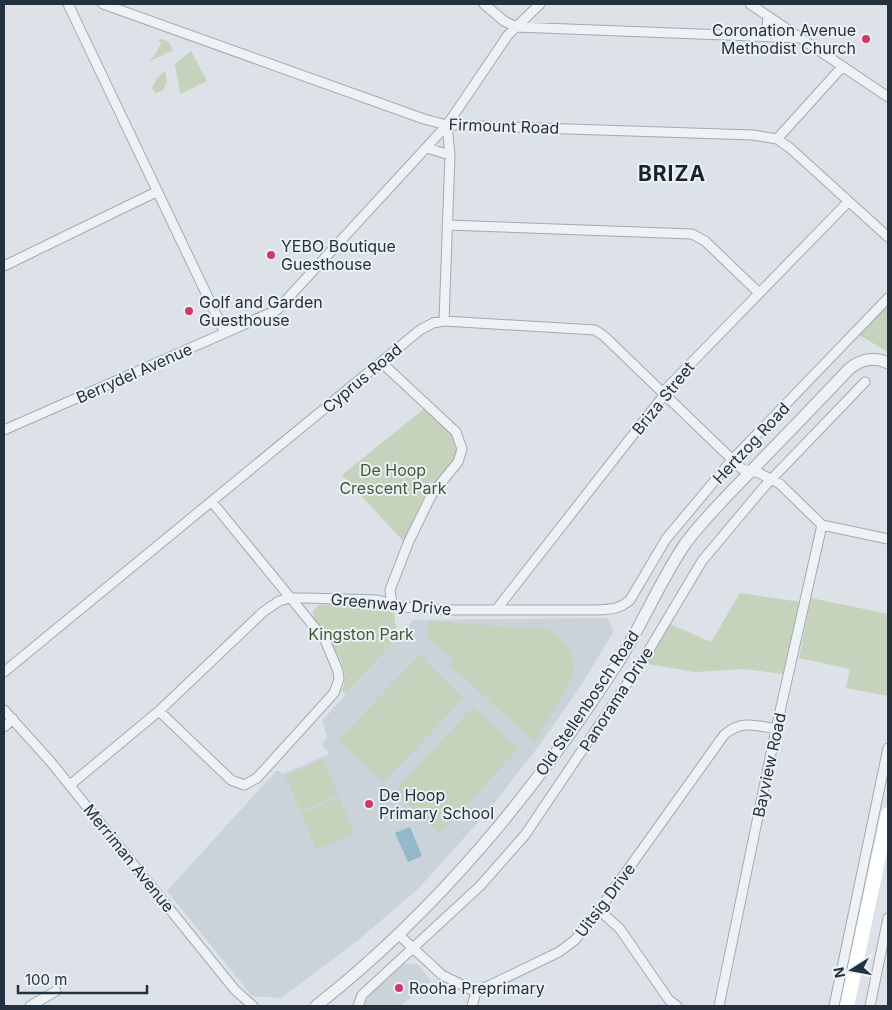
<svg xmlns="http://www.w3.org/2000/svg" width="892" height="1010" viewBox="0 0 892 1010" font-family="Inter,sans-serif">
	<style>
		.built { fill: #cad2da }
		.green { fill: #c5d2bc }
		.water { fill: #93b7cb }
		.lines { fill: none; stroke-linecap: round; stroke-linejoin: round }
		.minor-casing { stroke: #a1aab1; stroke-width: 11 }
		.tertiary-casing { stroke: #a1aab1; stroke-width: 13 }
		.minor { stroke: #eff2f5; stroke-width: 9 }
		.tertiary { stroke: #eff2f5; stroke-width: 11 }
		.secondary { stroke: #fff; stroke-width: 14 }
		.poi-dot { fill: #d83567; stroke: #ebf1f5; stroke-width: 2 }
		.labels { text-anchor: middle; stroke-width: 4; stroke-linejoin: round; paint-order: stroke }
		.poi-label { font-size: 16px; fill: #24323f; stroke: #ebf1f5; text-anchor: start }
		.street-label { font-size: 16px; fill: #24323f; stroke: #ebf1f5 }
		.park-label { font-size: 16px; fill: #3f5b31; stroke: #ebf1f5 }
		.district-label { font-size: 21px; font-weight: bold; letter-spacing: 1px; fill: #17232f; stroke: #ebf1f5 }
	</style>
	<rect width="100%" height="100%" fill="#dce2e7"/>
	<path class="built" d="M607 618 614 631 580 687 541 743 488 811 419 888 357 941 281 998 252 996 167 891 277 770 283 774 329 754 322 744 327 737 322 721 413 620Z
		M402 964H417L431 981 400 1006H363L367 999 366 995Z"/>
	<path class="green" d="M162 39 169 42 173 50 148 62 157 52 161 43 157 40Z
		M191 51 207 81 180 94 175 64Z
		M165 71 167 81 163 91 155 93 152 88 157 78Z
		M888 305V352L859 335Z
		M425 408 453 434 458 449 454 461 425 495 404 542 342 475Z
		M740 593 800 602 783 674 744 669 695 672 647 664 670 624 711 642Z
		M811 598 888 614V696L846 688 850 669 799 658Z
		M365 603 378 605 394 612 397 638 346 694 342 691C356 657 312 631 313 611L319 605Z
		M429 621 549 630C564 638 578 659 572 676 565 696 545 723 535 742L451 666 455 660 426 637Z
		M419 655 464 698 384 782 339 740Z
		M473 707 518 749 439 834 394 791Z
		M323 759 338 795 320 803 317 802 318 804 300 811 285 775 303 768 306 769 305 767Z
		M339 797 354 834 316 850 301 814 319 806 321 807V805Z"/>
	<path class="water" d="M410 827 422 856 408 862 395 833Z"/>
	<g class="lines">
		<g class="minor-casing">
			<path id="minor" d="M68 4 225 333
				M103 4 424 119 447 125 753 135 777 139 790 148 888 237
				M484 4 504 21 516 27 800 38
				M750 4 888 97
				M758 37 767 29 768 16
				M777 139 842 67
				M427 148 450 155
				M447 225 692 234 705 241 758 292
				M4 266 156 192
				M444 321 450 155 447 125
				M382 363 456 432 462 449 458 462 432 494 409 541 390 590 392 604
				M4 430 277 310 447 125 508 35 540 4
				M496 610 661 399 666 389 848 202
				M4 672 420 330 433 323 444 321 595 330 604 336 742 469 759 473 780 484 822 525 888 539
				M4 710 50 761 235 990 253 1006
				M159 711 231 780 244 785 257 778 334 693 339 679 338 671 325 640 212 502
				M4 727 13 719
				M70 785 159 711 263 612 279 601 290 598H305L377 600 404 607 448 610H596C609 609 619 610 630 600L666 539 732 460 888 298
				M599 910 620 929 669 1000 677 1006
				M399 935 442 975 476 992 559 952 575 940 599 910 724 735C741 720 755 725 776 729
				M30 1006 56 991
				M358 1006 362 995 480 886 525 835 643 660 702 561 764 487 865 382
				M472 1006 476 992
				M719 1006 776 729 822 525
				M834 1006 888 748
				M870 1006 888 918"/>
		</g>
		<g class="tertiary-casing">
			<path id="tertiary" d="M316 1006C438 910 535 791 619 661 643 623 660 581 685 544 705 517 730 493 753 469 785 436 817 403 849 369 860 360 874 356 888 363"/>
		</g>
		<use href="#minor" class="minor"/>
		<use href="#tertiary" class="tertiary"/>
		<path class="secondary" d="M847 1006 888 814"/>
	</g>
	<g class="poi-dot">
		<circle cx="866" cy="39" r="5"/>
		<circle cx="271" cy="255" r="5"/>
		<circle cx="189" cy="311" r="5"/>
		<circle cx="369" cy="804" r="5"/>
		<circle cx="399" cy="988" r="5"/>
	</g>
	<g class="labels">
		<g class="poi-label">
			<text x="856" y="36" text-anchor="end">Coronation Avenue<tspan x="856" dy="18">Methodist Church</tspan></text>
			<text x="281" y="252">YEBO Boutique<tspan x="281" dy="18">Guesthouse</tspan></text>
			<text x="199" y="308">Golf and Garden<tspan x="199" dy="18">Guesthouse</tspan></text>
			<text x="379" y="801">De Hoop<tspan x="379" dy="18">Primary School</tspan></text>
			<text x="409" y="994">Rooha Preprimary</text>
		</g>
		<g class="street-label">
			<text transform="translate(504 126) rotate(2)" y="6">Firmount Road</text>
			<text transform="translate(134 373) rotate(-24)" y="6">Berrydel Avenue</text>
			<text transform="translate(362 378) rotate(-40)" y="6">Cyprus Road</text>
			<text transform="translate(663 398) rotate(-51)" y="6">Briza Street</text>
			<text transform="translate(751 443) rotate(-47)" y="6">Hertzog Road</text>
			<text transform="translate(391 604) rotate(5)" y="6">Greenway Drive</text>
			<text transform="translate(616 699) rotate(-57)" y="6">Panorama Drive</text>
			<text transform="translate(587 703) rotate(-56)" y="6">Old Stellenbosch Road</text>
			<text transform="translate(769 765) rotate(-78)" y="6">Bayview Road</text>
			<text transform="translate(129 858) rotate(51)" y="6">Merriman Avenue</text>
			<text transform="translate(605 900) rotate(-53)" y="6">Uitsig Drive</text>
		</g>
		<g class="park-label">
			<text x="393" y="476">De Hoop<tspan x="393" dy="18">Crescent Park</tspan></text>
			<text x="361" y="640">Kingston Park</text>
		</g>
		<g class="district-label">
			<text x="672" y="181">BRIZA</text>
		</g>
	</g>
	<rect width="892" height="1010" fill="none" stroke="#24323f" stroke-width="10"/>
	<g transform="translate(852 970) rotate(259)" stroke="#ebf1f5" stroke-width="4" paint-order="stroke">
	<path d="M0-4L9 19L0 12L-9 19Z" fill="#24323f"/>
	<text y="-8" font-size="14" font-weight="bold" text-anchor="middle" fill="#24323f">N</text>
	</g>
	<path d="M18 985v8h129v-8" fill="none" stroke="#24323f" stroke-width="2.5"/>
	<text x="25" y="985" font-size="15" fill="#24323f" stroke="#ebf1f5" stroke-width="4" paint-order="stroke">100 m</text>
</svg>
